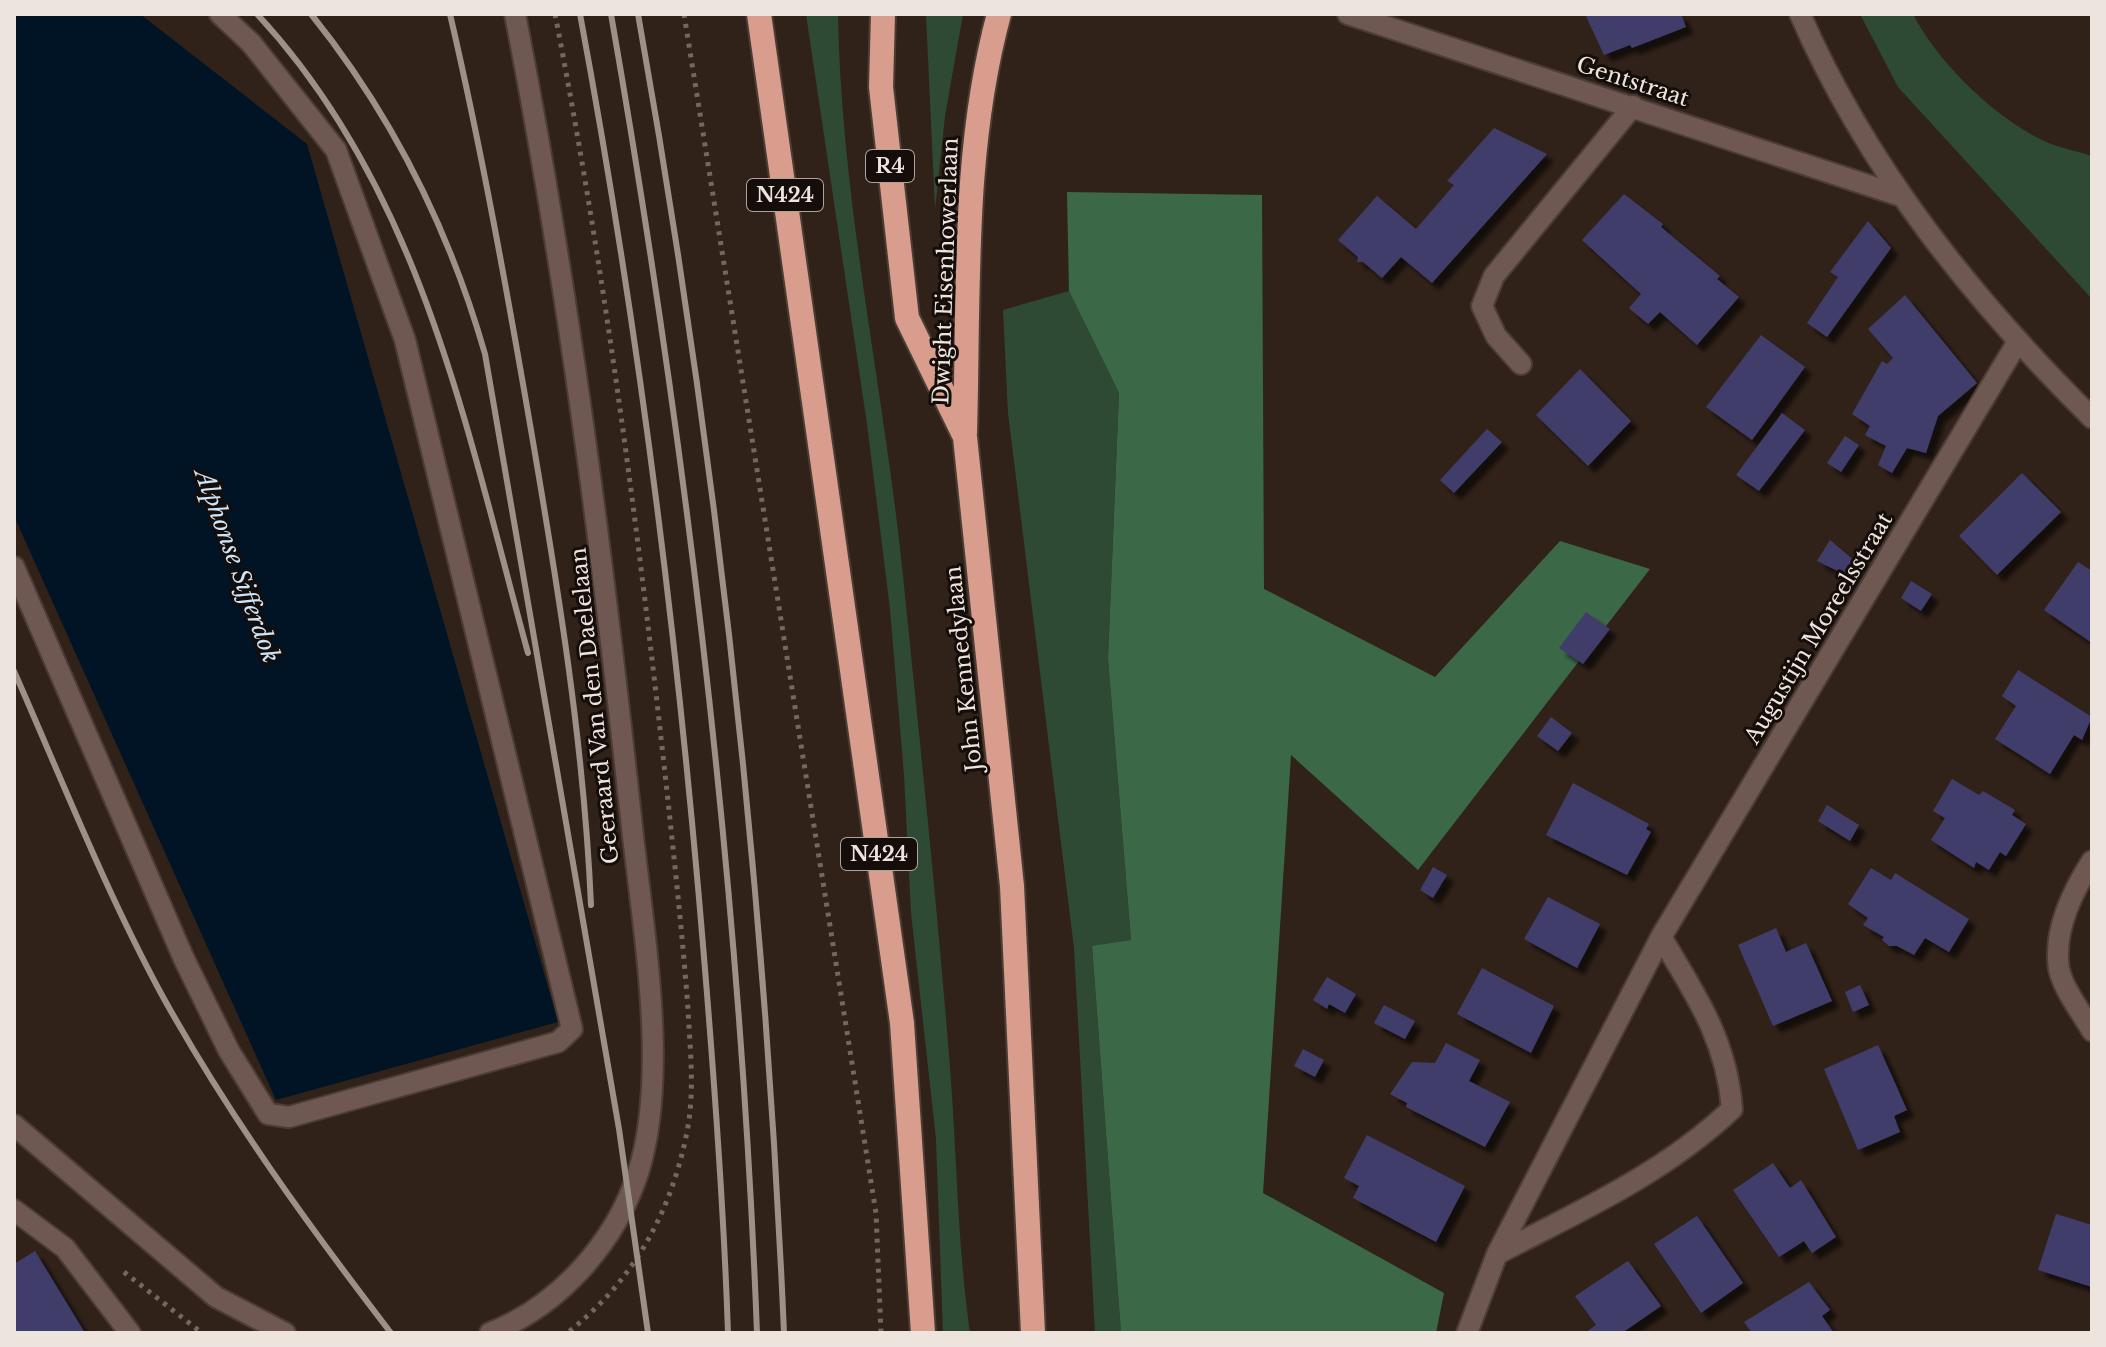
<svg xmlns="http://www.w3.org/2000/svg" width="2106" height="1347" viewBox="0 0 2106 1347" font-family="'Libre Baskerville',serif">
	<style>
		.green { fill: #2e4a35 }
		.forest { fill: #3b6846 }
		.water { fill: #011425 }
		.building { fill: #3f3e6a; filter: url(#shadow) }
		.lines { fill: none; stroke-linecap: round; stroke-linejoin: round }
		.minor-casing { stroke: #4b3d35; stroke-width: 24 }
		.highway-casing { stroke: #4b3d35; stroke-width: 28 }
		.path { stroke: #74675f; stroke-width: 5; stroke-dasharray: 4 6; stroke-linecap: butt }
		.minor { stroke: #705852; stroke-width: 20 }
		.highway { stroke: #d89d8d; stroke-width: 24 }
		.rail { stroke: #9c9088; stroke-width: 6 }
		.labels { text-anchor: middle; stroke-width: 6; stroke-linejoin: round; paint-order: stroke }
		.shield { fill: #140d09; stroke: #ada49e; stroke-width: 2 }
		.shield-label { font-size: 20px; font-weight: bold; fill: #eee4de }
		.street-label { font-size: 22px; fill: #eee4de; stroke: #140d09 }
		.water-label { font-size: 24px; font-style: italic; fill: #cce5fc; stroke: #140d09 }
	</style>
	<defs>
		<filter id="shadow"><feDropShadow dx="7" dy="7" stdDeviation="2" flood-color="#0009"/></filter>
	</defs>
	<rect width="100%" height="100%" fill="#312219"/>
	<path class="green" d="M806 14H838C841 202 884 389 903 576 920 744 938 912 951 1081 957 1165 958 1249 970 1333H943L936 1139 911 913 904 775 890 609 867 424Z
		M926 14H963L945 116 935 209Z
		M1860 14H1913C1937 62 1995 118 2044 141 2059 148 2077 151 2092 156V299L1898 87Z
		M1069 291 1119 393 1108 659 1131 940 1092 947 1121 1333H1095L1074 948 1008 413 1003 310Z"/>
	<path class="forest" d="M1067 192 1262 195 1264 589 1435 677 1560 541 1650 569 1418 870 1291 755 1263 1193 1444 1293 1436 1333H1121L1092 946 1131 940 1108 659 1119 393 1069 291Z"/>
	<path class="water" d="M14 14H140L307 144 558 1022 276 1100 14 516Z"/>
	<path class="building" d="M1585 14H1681L1686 27 1632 48 1630 45 1604 55Z
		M1494 128 1547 154 1432 283 1401 257 1382 278 1363 262H1357L1358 257 1338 240 1377 196 1416 229 1454 185 1447 181Z
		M1624 194 1663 224 1661 227 1720 276 1717 279 1739 297 1697 345 1660 312 1648 324 1629 308 1641 294 1582 240Z
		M1868 221 1891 248 1827 337 1807 323 1838 277 1830 272Z
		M1905 295 1977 383 1938 416 1926 453 1907 448 1892 473 1878 465 1886 446 1865 435 1870 426 1852 414 1882 361 1887 364 1893 358 1868 329Z
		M1761 335 1805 367 1752 440 1706 407Z
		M1580 369 1631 421 1588 466 1536 415Z
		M1782 413 1805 430 1759 491 1736 475Z
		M1487 429 1502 442 1454 493 1440 480Z
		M1845 436 1859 445 1841 472 1827 463Z
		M2022 473 2061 512 1997 575 1959 536Z
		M1830 540 1855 561 1846 575 1817 561Z
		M2078 562 2092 571V643L2044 610Z
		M1911 581 1932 594 1921 611 1901 598Z
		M1586 612 1610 629 1583 664 1559 648Z
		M2018 670 2092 717 2082 740 2074 735 2050 774 1995 739 2016 706 2002 696Z
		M1551 717 1572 733 1558 751 1537 736Z
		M1952 779 1979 795 1983 791 2015 810 2012 815 2026 824 2006 856 2000 852 1989 870 1976 862 1974 868 1931 840 1945 818 1933 811Z
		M1573 783 1649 824 1646 829 1651 832 1627 875 1546 835Z
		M1827 805 1859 825 1850 841 1818 821Z
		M1433 867 1447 875 1433 898 1420 890Z
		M1871 868 1891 880 1895 873 1969 919 1949 952 1925 938 1914 955 1897 946H1889L1882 940 1884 937 1863 925 1868 918 1848 904Z
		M1548 897 1600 924 1577 968 1524 939Z
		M1776 928 1786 952 1806 943 1832 1001 1773 1026 1738 945Z
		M1482 968 1554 1006 1531 1053 1457 1014Z
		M1327 977 1356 994 1345 1013 1329 1004 1327 1009 1313 1000Z
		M1860 985 1869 1005 1853 1012 1845 992Z
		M1384 1005 1415 1021 1405 1039 1374 1023Z
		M1446 1043 1480 1060 1469 1081 1510 1102 1485 1147 1406 1107 1407 1103 1390 1094 1412 1062 1435 1063Z
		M1878 1045 1907 1110 1894 1116 1900 1132 1858 1150 1824 1069Z
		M1303 1049 1324 1060 1315 1077 1294 1066Z
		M1367 1135 1465 1186 1436 1242 1353 1198 1359 1186 1344 1178Z
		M1773 1163 1790 1188 1801 1180 1836 1237 1812 1253 1804 1241 1779 1257 1733 1190Z
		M2056 1214 2092 1225V1287L2038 1270Z
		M1697 1216 1743 1283 1701 1313 1654 1244Z
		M35 1251 85 1333H14V1264Z
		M1628 1261 1661 1306 1622 1333H1585L1596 1325 1575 1296Z
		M1809 1282 1830 1310 1822 1316 1834 1333H1752L1744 1322Z"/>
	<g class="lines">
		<g class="minor-casing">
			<path id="minor" d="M1348 14 1901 196
				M1800 14C1867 168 1973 300 2092 418
				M1521 364 1496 336 1482 306 1494 276 1633 106
				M14 567 184 959 229 1051 268 1114 289 1117 558 1042 572 1029 405 340 336 150 251 43 220 14
				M2092 861C2072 892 2053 932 2059 969 2063 989 2082 1013 2092 1031
				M14 1125 216 1297 285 1333
				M14 1210 65 1248 130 1333
				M1497 1254C1580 1211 1663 1174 1732 1109 1727 1041 1696 995 1661 937
				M490 1333C559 1306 615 1243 638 1173 670 1073 642 924 631 818 602 549 567 280 515 14
				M1467 1333 1497 1254 1661 937 2017 343"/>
		</g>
		<g class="highway-casing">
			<path id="highway" d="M759 14 902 1023 923 1333
				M883 14 881 87 907 318 965 437 1012 886 1033 1333
				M965 433C969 293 962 150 999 14"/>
		</g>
		<path class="path" d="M555 14C606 277 640 543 669 810 676 876 683 942 688 1009 690 1050 695 1091 687 1132 671 1213 633 1282 567 1333
			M684 14 876 1213 881 1333
			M124 1272 202 1333"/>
		<use href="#minor" class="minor"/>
		<use href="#highway" class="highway"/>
		<path class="rail" d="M257 14C421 190 466 428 528 653
			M311 14C393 116 449 229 485 354L619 1129 648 1333
			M450 14C482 152 507 291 531 430 558 588 584 745 591 905
			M580 14C634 303 672 594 698 887 711 1035 723 1184 728 1333
			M611 14C687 450 740 890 757 1333
			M638 14C716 450 765 891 784 1333
			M14 671C62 780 106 892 163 997 229 1116 308 1225 391 1333"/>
	</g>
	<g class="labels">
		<g class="shield">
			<rect x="866" y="150" width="48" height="32" rx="6"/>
			<rect x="747" y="179" width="76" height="32" rx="6"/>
			<rect x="841" y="838" width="76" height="32" rx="6"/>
		</g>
		<g class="shield-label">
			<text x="890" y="173">R4</text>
			<text x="785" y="202">N424</text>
			<text x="879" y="861">N424</text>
		</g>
		<g class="street-label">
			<text transform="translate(1633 81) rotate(18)" y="8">Gentstraat</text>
			<text transform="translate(945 271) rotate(-88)" y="8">Dwight Eisenhowerlaan</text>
			<text transform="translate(1818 628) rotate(-59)" y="8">Augustijn Moreelsstraat</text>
			<text transform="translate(963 669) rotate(-96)" y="8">John Kennedylaan</text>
			<text transform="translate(594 706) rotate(-96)" y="8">Geeraard Van den Daelelaan</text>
		</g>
		<g class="water-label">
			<text transform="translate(237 566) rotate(70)" y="8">Alphonse Sifferdok</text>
		</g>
	</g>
	<rect width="2106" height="1347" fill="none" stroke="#eee4de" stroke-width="32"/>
</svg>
